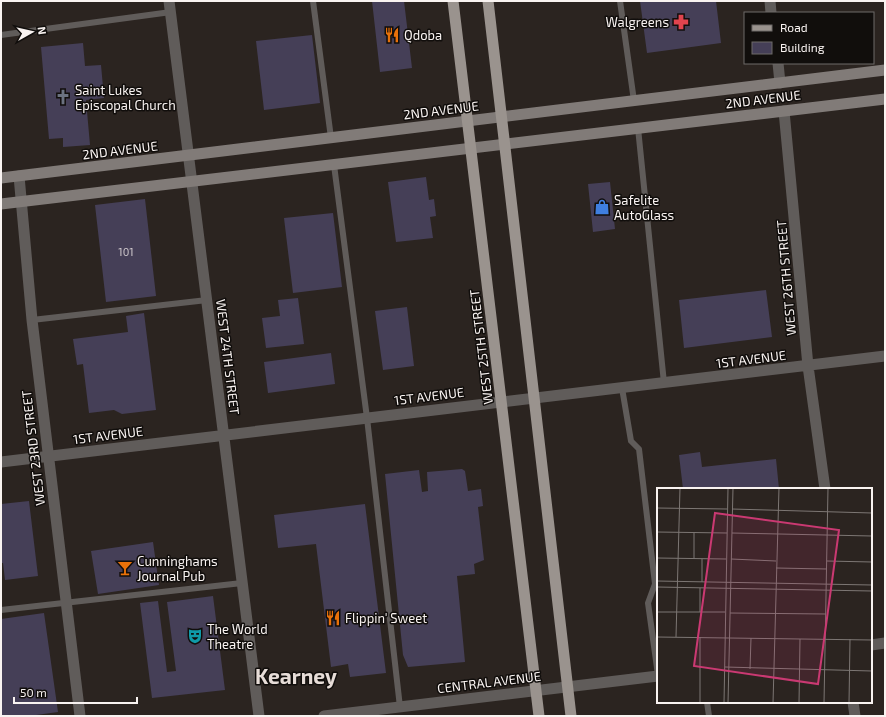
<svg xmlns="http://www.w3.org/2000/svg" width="886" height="717" viewBox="0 0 886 717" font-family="'Exo 2',sans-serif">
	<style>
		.building { fill: #453f57 }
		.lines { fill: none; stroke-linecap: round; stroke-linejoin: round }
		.service { stroke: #605c5a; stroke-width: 6 }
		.minor { stroke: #605c5a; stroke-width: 11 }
		.tertiary { stroke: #605c5a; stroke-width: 11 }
		.secondary { stroke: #817b78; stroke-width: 11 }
		.primary { stroke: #9a938e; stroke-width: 11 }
		.labels { text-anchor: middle; stroke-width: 3; stroke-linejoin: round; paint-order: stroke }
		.number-label { font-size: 11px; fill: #ccc6ca }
		.poi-label { font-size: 13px; fill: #f9f3f1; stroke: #110e0c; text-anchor: start }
		.street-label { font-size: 13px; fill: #f9f3f1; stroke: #110e0c }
		.town-label { font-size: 21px; font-weight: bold; fill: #e7ddd8; stroke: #110e0c }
		.inset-road { fill: none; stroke: #7d7774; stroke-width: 1 }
		.view { fill: #ca3972; fill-opacity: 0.15; stroke: #ca3972; stroke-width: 2 }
		.inset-edge { fill: none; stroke: #f9f3f1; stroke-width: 2 }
	</style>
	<rect width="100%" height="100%" fill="#2b2420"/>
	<path class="building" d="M372 1H404L412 68 380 72Z
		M640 1H716L721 43 647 53Z
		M312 35 320 103 264 110 256 41Z
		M83 43 85 66 101 65 104 98 86 100 90 145 63 147V138L49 139 41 47Z
		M426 177 429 200 434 199 436 216 430 217 433 238 396 242 388 182Z
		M610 182 615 229 593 232 588 184Z
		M145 199 156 296 106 302 95 205Z
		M333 213 342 287 293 293 284 218Z
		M766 290 772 337 684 348 679 300Z
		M298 298 304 344 266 348 262 318 280 316 278 300Z
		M407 307 414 366 383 370 375 311Z
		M144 313 156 410 122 414 114 410 89 413 83 364 77 365 73 339 128 332 126 316Z
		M331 353 335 384 268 393 264 362Z
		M700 452 702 467 776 459 779 489H683L679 455Z
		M462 469 465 471 468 491 481 489 483 506 478 507 484 560 474 564 475 574 457 576 465 662 408 667 403 655 385 474 419 470 422 492 428 491 427 472Z
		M29 501 38 576 5 580 3 563H1V504Z
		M365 504 386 673 350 677 348 664 331 667 316 544 278 548 274 515Z
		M153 542 159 585 98 594 91 551Z
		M213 596 225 690 152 698 140 603 158 601 167 672 176 671 167 602Z
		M44 613 58 712 29 716H1V619Z"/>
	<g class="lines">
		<path class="service" d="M313 1 331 138
			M620 1 634 101
			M1 35 171 12
			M638 128 664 383
			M334 165 367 418 400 707
			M32 320 207 300
			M622 388 631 441 639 449 655 584 648 603 658 675
			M1 610 242 583
			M707 702 709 716"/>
		<path class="minor" d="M169 1 259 716
			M770 1 771 13
			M778 63 780 83
			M784 111 808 366 825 489
			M19 176 32 320 80 716
			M1 462 885 356
			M853 702 855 716"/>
		<path class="tertiary" d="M871 645 885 643
			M324 716 658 676"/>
		<path class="secondary" d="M1 178 885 70
			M1 204 885 99"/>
		<path class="primary" d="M453 1 539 716
			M488 1 571 716"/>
	</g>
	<defs>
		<g id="pharmacy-bare" transform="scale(1.2)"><path d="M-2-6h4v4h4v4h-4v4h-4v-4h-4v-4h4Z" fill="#e0444e" stroke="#110e0c" stroke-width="2.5" paint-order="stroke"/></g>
		<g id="restaurant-bare" transform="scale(1.2)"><path d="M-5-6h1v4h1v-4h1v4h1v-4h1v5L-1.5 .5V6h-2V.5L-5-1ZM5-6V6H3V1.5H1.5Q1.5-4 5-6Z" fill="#e8710a" stroke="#110e0c" stroke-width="2.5" paint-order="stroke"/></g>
		<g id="church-bare" transform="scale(1.2)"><path d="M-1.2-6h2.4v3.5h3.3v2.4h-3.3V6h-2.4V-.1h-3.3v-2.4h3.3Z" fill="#6b7280" stroke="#110e0c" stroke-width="2.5" paint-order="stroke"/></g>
		<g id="shop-bare" transform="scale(1.2)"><path d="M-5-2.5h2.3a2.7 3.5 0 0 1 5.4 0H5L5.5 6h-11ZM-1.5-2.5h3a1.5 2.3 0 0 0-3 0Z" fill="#3f7fe0" stroke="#110e0c" stroke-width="2.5" paint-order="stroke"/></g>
		<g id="bar-bare" transform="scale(1.2)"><path d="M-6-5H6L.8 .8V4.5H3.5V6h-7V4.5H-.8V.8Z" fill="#e8710a" stroke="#110e0c" stroke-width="2.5" paint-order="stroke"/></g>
		<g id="theatre-bare" transform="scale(1.2)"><path d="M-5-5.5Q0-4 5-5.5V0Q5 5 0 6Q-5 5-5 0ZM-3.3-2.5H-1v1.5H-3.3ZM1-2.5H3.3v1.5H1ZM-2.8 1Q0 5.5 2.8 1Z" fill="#0f9aa8" stroke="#110e0c" stroke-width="2.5" paint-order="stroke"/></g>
	</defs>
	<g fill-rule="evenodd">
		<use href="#pharmacy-bare" x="681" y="22"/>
		<use href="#restaurant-bare" x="392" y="35"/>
		<use href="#church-bare" x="63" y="97"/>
		<use href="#shop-bare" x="602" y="207"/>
		<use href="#bar-bare" x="125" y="568"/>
		<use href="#restaurant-bare" x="333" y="618"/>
		<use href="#theatre-bare" x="195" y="636"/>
	</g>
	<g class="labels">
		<g class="number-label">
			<text x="126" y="256">101</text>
		</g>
		<g class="poi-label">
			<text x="669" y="27" text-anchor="end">Walgreens</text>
			<text x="404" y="40">Qdoba</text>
			<text x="75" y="95">Saint Lukes<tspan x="75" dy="15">Episcopal Church</tspan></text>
			<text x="614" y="205">Safelite<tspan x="614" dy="15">AutoGlass</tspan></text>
			<text x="137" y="566">Cunninghams<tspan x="137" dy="15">Journal Pub</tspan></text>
			<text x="345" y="623">Flippin' Sweet</text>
			<text x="207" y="634">The World<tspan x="207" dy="15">Theatre</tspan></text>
		</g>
		<g class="street-label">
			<text transform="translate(763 99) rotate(-7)" y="5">2ND AVENUE</text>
			<text transform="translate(441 110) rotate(-7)" y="5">2ND AVENUE</text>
			<text transform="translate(120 150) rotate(-7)" y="5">2ND AVENUE</text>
			<text transform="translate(786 278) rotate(-95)" y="5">WEST 26TH STREET</text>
			<text transform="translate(481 347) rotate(-97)" y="5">WEST 25TH STREET</text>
			<text transform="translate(228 357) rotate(83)" y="5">WEST 24TH STREET</text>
			<text transform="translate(751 359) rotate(-7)" y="5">1ST AVENUE</text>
			<text transform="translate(429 396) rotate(-7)" y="5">1ST AVENUE</text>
			<text transform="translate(108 435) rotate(-7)" y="5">1ST AVENUE</text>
			<text transform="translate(33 448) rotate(-97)" y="5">WEST 23RD STREET</text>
			<text transform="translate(489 682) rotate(-7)" y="5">CENTRAL AVENUE</text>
		</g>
		<g class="town-label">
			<text x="296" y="684">Kearney</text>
		</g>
	</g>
	<g transform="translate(657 488)">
		<rect width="215" height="215" fill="#2b2420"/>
		<path class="inset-road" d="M0 20 70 21M75 21 215 25M0 44 70 45M75 45 215 48M0 70 69 71M37 71V45M74 71 119 73M170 73 215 74M119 80 170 81M0 93 215 97M45 94V71M0 99 215 103M0 124H68M43 124V100M73 125 169 126M0 149 215 152M19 149 23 0M43 149V215M68 179 215 183M93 181 94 150M67 215 71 0M71 215 76 0M116 215 122 0M142 215 143 151M167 215 171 0M192 215 193 151"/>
		<path class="view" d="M58 25 182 42 161 196 37 178Z"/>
		<rect width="215" height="215" class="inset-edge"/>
	</g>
	<rect width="886" height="717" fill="none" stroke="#f9f3f1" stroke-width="4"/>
	<rect x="744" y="12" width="130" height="52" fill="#110e0c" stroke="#6e6a68"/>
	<rect x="752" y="25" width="20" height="6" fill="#9a938e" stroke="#6e6a68"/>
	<text x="780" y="32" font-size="12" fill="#f9f3f1">Road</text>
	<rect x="752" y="42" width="20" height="12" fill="#453f57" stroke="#6e6a68"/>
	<text x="780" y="52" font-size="12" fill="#f9f3f1">Building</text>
	<g transform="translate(32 32) rotate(82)" stroke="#110e0c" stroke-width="3" paint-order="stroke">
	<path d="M0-3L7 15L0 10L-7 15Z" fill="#f9f3f1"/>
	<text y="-6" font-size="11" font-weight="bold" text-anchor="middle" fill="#f9f3f1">N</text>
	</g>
	<path d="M14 697v6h123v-6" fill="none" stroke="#f9f3f1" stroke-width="2"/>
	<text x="20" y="697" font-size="12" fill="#f9f3f1" stroke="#110e0c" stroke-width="3" paint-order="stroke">50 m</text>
</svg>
